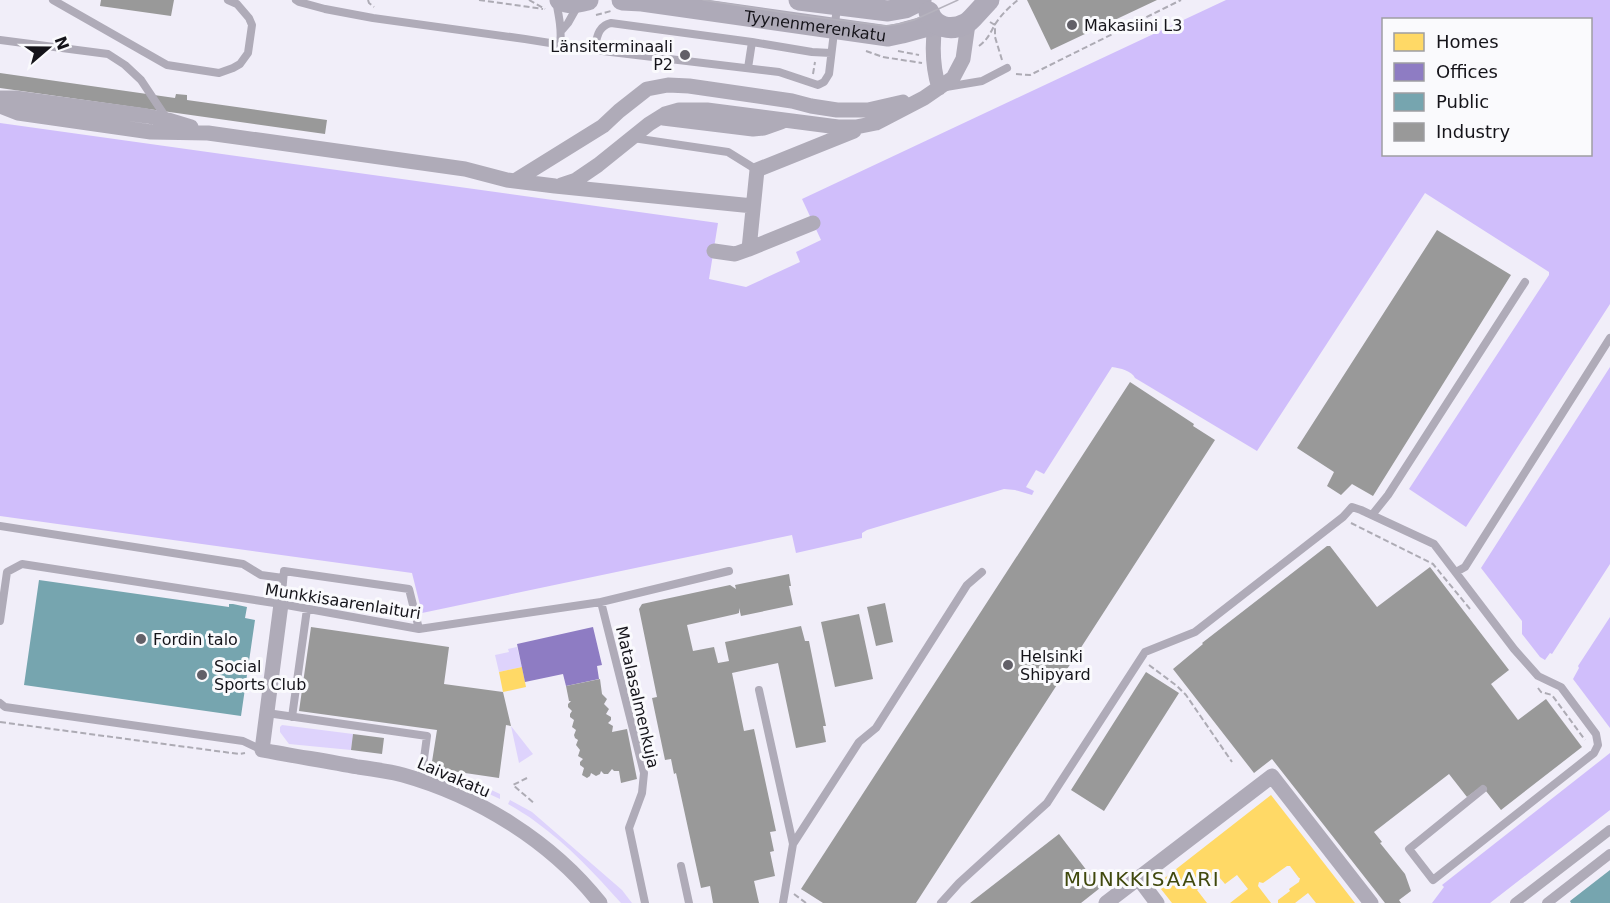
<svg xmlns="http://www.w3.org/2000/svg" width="1610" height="903" viewBox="0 0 1610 903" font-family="'DejaVu Sans',sans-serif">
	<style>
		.green { fill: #ded3fc }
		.water { fill: #d0befb; fill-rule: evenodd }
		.homes { fill: #ffd966 }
		.offices { fill: #8e7cc3 }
		.public { fill: #76a5af }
		.industry { fill: #999 }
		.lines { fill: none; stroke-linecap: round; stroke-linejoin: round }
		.path { stroke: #adabb4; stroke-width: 2; stroke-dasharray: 6 3; stroke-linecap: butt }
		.service { stroke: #afabb8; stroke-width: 8 }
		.pedestrian { stroke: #afabb8; stroke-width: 10 }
		.minor { stroke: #afabb8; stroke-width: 15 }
		.secondary { stroke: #aeaab8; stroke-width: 21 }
		.tram { stroke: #b5b2bd; stroke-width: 1.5 }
		.poi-dot { fill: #626068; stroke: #fafafd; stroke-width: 2 }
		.labels { text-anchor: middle; stroke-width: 6; stroke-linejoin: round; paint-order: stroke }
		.street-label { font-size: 16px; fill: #15141a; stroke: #fafafd }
		.poi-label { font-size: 16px; fill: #15141a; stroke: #fafafd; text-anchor: start }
		.quarter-label { font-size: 20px; letter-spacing: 1.5px; fill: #40490d; stroke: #fafafd }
	</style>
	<rect width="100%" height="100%" fill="#f1eef9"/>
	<path class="green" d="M517 647 522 667 499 672 495 655 509 652 508 649Z
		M282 725 353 734 351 750 289 744 280 732V727Z
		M511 726 533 754 519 763Z
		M470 780 500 794V799L474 787 469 782Z
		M510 800 532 812 622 890 632 903H621C595 874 568 845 536 822 527 815 518 810 508 804Z"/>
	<path class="water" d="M1226 0H1610V304L1466 527 1409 489 1549 275V272L1425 193 1257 451 1135 378C1132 371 1120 368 1112 367L1044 474 1036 470 1026 487 1034 491 1032 495 1015 490 1004 489 867 530 862 533V538L796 553 792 535 422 613 412 573 0 516V123L718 223 709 279 746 287 800 262 796 252 821 240 802 199ZM1384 20H1590V154H1384Z
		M1610 367V564L1552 654 1550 653 1545 660 1540 657 1522 634V621L1481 568Z
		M1610 617V728L1573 679 1579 668 1578 666Z
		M1610 753V810L1490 903H1432L1444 887 1442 885Z"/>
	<path class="homes" d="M522 667 526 687 503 692 499 672Z
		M1271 795 1355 903H1316L1308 893 1295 903H1278V900L1290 891 1289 889 1299 882 1300 878H1299L1290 866H1287L1263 883 1259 882 1258 886 1271 903H1230L1248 889 1237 875 1225 884 1219 877V873L1197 890 1207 903H1172L1157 884Z"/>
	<path class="offices" d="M593 627 602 665 597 666 599 679 566 686 563 674 525 682 517 644Z"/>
	<path class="public" d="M39 580 229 607V604H233L247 607 245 618 255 620 241 716 24 685Z
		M1610 870V903H1571L1570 901Z"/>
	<path class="industry" d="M101 0H174L171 16 100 6Z
		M1027 0H1157L1051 50Z
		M0 73 175 98 176 94 187 95V100L327 120 325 134 0 88Z
		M1437 230 1511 275 1373 496 1352 484 1341 495 1327 486 1334 472 1297 448Z
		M1130 382 1194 424 1193 426 1215 440 916 903H823L801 889Z
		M1327 546H1330L1377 607 1430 567 1509 670 1491 684 1518 720 1546 699 1582 747 1501 810 1482 786 1467 797 1449 774 1374 832 1382 842 1380 843 1405 874 1411 891 1399 900 1401 903H1385L1272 759 1254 773 1173 669 1203 644 1202 643Z
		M789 574 791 586H789L793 605 741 616 739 608V613L736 614 687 625 693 651 714 647 718 663 729 661 725 642 801 626 805 641H809L826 726H823L826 742 796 748 778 663 732 673 744 731 754 729 776 831 770 832 774 851 770 852 775 876 754 881 759 903H713L710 886 701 888 676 773 674 774 671 759 665 760 652 698 657 697 639 609 642 604 730 585 736 589 735 585Z
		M885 603 893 642 876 646 867 607Z
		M859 614 873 679 835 687 821 622Z
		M311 627 449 647 444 684 503 692 511 726 506 725 499 778 431 768 437 730 299 711Z
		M1146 672 1179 693 1104 811 1071 790Z
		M600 679 602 694 607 699 604 704 609 709 606 714 611 717V720L608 723 613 726 612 732 627 729 637 779 621 783 619 771H614L612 769 608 774H604L601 771 600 774 596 776 591 773 590 776 587 778 582 775 584 768 580 765V762L583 759 578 756 580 750 576 745 578 740 575 738 574 735 576 730 572 727 574 720 570 717V714L572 711 568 707V704L571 701H569L566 686Z
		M353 734 384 738 382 754 351 750Z
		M1059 834 1100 888 1081 903H970Z"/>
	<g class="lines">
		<path class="path" d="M368 0 369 3 374 7
			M479 0 543 9
			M529 0 545 9
			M596 15 611 11
			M990 22 995 25V37L1002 60
			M979 46C987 40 990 34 994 26 1000 16 1009 7 1018 0
			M866 51 883 57 922 63
			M898 51 919 55
			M813 74 815 62
			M1016 74 1030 75 1181 0
			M1351 523 1433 564 1470 609
			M1149 665 1177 686 1186 695 1232 762
			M1538 688 1541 692 1552 695 1585 740
			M0 722 239 754 245 753
			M527 778 513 785 535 804
			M794 894 806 903"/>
		<path class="service" d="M53 0 167 65 219 73 233 68 240 64 248 53 252 25 249 18 237 4 228 0
			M296 0 299 2 325 9 373 18 525 39 594 50 779 72 818 85 824 82 829 74 837 7
			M556 1C559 16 562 31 560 45
			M562 30 568 23 577 7
			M0 40 108 54 125 65 141 80 167 119
			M594 50C597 39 597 26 611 23L752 42 812 52 831 53
			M748 68 752 42
			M946 87 982 81 1007 68
			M633 138 728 152 757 170
			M1372 515 1388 495 1525 282
			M0 526 243 564 261 575 283 578
			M1456 572 1465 567 1610 338
			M601 602 644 773 642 793 629 828 645 903
			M281 604 284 571 409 589 419 629
			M0 621 7 572 22 564 281 604 419 629 601 602 729 571
			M759 690 793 844
			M0 703 5 707 243 741 262 750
			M267 713 427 736 421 781
			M292 717 307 609
			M681 866 689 903
			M783 903 793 844 859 742 876 728 967 585 982 572
			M941 903 959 883 1047 803 1145 652 1195 632 1343 517 1352 507 1361 510 1434 544 1514 649 1538 676 1561 687 1596 734 1598 745 1594 753 1433 880 1409 849 1483 789"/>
		<path class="pedestrian" d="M1515 903 1610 830
			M1547 903 1610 854"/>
		<path class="minor" d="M935 24C932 46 932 66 939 88
			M0 98H15L147 116 168 120 191 127
			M0 106 18 113 151 132 208 133 465 169 507 180 555 186 753 206
			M663 118 753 129 764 128 781 122
			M516 180 603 126 619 111 647 89 668 85 689 86 792 101 811 106 837 110H868L903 102
			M561 185 576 180 598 165 649 124 665 114 679 110H707L838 127H856L876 123 924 98 953 78 963 59 968 24
			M749 249 813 223
			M714 251 735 254 749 249 757 170 854 131
			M281 604 262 750C294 756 326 761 358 767 373 769 388 771 403 775 478 796 552 842 600 903
			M1139 879 1157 903
			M1106 903 1272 776 1371 903"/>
		<g class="secondary">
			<path d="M560 0C571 5 577 2 588 0"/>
			<path id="s1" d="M622 0 642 1 888 36 902 33 935 24"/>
			<path d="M799 0 888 11 905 8 921 0"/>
			<path d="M929 12C934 28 951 31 965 24 969 23 984 5 989 0"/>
		</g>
		<path class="tram" d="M703 0 800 15 885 26 899 24 914 20 958 0"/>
	</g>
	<g class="poi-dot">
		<circle cx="1072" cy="25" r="6"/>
		<circle cx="685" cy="55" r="6"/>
		<circle cx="141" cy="639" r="6"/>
		<circle cx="1008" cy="665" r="6"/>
		<circle cx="202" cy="675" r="6"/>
	</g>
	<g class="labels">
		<g class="street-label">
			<text dy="6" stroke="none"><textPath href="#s1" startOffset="195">Tyynenmerenkatu</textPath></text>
			<text transform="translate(343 601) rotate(9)" y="6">Munkkisaarenlaituri</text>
			<text transform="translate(638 697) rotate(77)" y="6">Matalasalmenkuja</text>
			<text transform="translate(454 777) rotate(23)" y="6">Laivakatu</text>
		</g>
		<g class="poi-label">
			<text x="1084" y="31">Makasiini L3</text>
			<text x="673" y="52" text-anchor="end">Länsiterminaali<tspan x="673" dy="18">P2</tspan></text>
			<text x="153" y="645">Fordin talo</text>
			<text x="1020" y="662">Helsinki<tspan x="1020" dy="18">Shipyard</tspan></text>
			<text x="214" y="672">Social<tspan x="214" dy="18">Sports Club</tspan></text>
		</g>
		<g class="quarter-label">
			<text x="1142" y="886">MUNKKISAARI</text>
		</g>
	</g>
	<rect x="1382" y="18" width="210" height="138" fill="#fafafd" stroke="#9e9ea2" stroke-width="1.5"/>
	<rect x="1394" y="33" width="30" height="18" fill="#ffd966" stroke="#9e9ea2" stroke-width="1.5"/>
	<text x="1436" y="48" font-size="18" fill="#15141a">Homes</text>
	<rect x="1394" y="63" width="30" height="18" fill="#8e7cc3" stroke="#9e9ea2" stroke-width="1.5"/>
	<text x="1436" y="78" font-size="18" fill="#15141a">Offices</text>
	<rect x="1394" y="93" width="30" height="18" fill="#76a5af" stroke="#9e9ea2" stroke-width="1.5"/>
	<text x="1436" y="108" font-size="18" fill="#15141a">Public</text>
	<rect x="1394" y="123" width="30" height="18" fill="#999999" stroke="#9e9ea2" stroke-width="1.5"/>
	<text x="1436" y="138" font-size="18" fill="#15141a">Industry</text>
	<g transform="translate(48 48) rotate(70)" stroke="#fafafd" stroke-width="4.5" paint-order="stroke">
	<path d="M0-4.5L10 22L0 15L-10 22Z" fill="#15141a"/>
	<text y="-9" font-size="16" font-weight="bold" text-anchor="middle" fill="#15141a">N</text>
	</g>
</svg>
